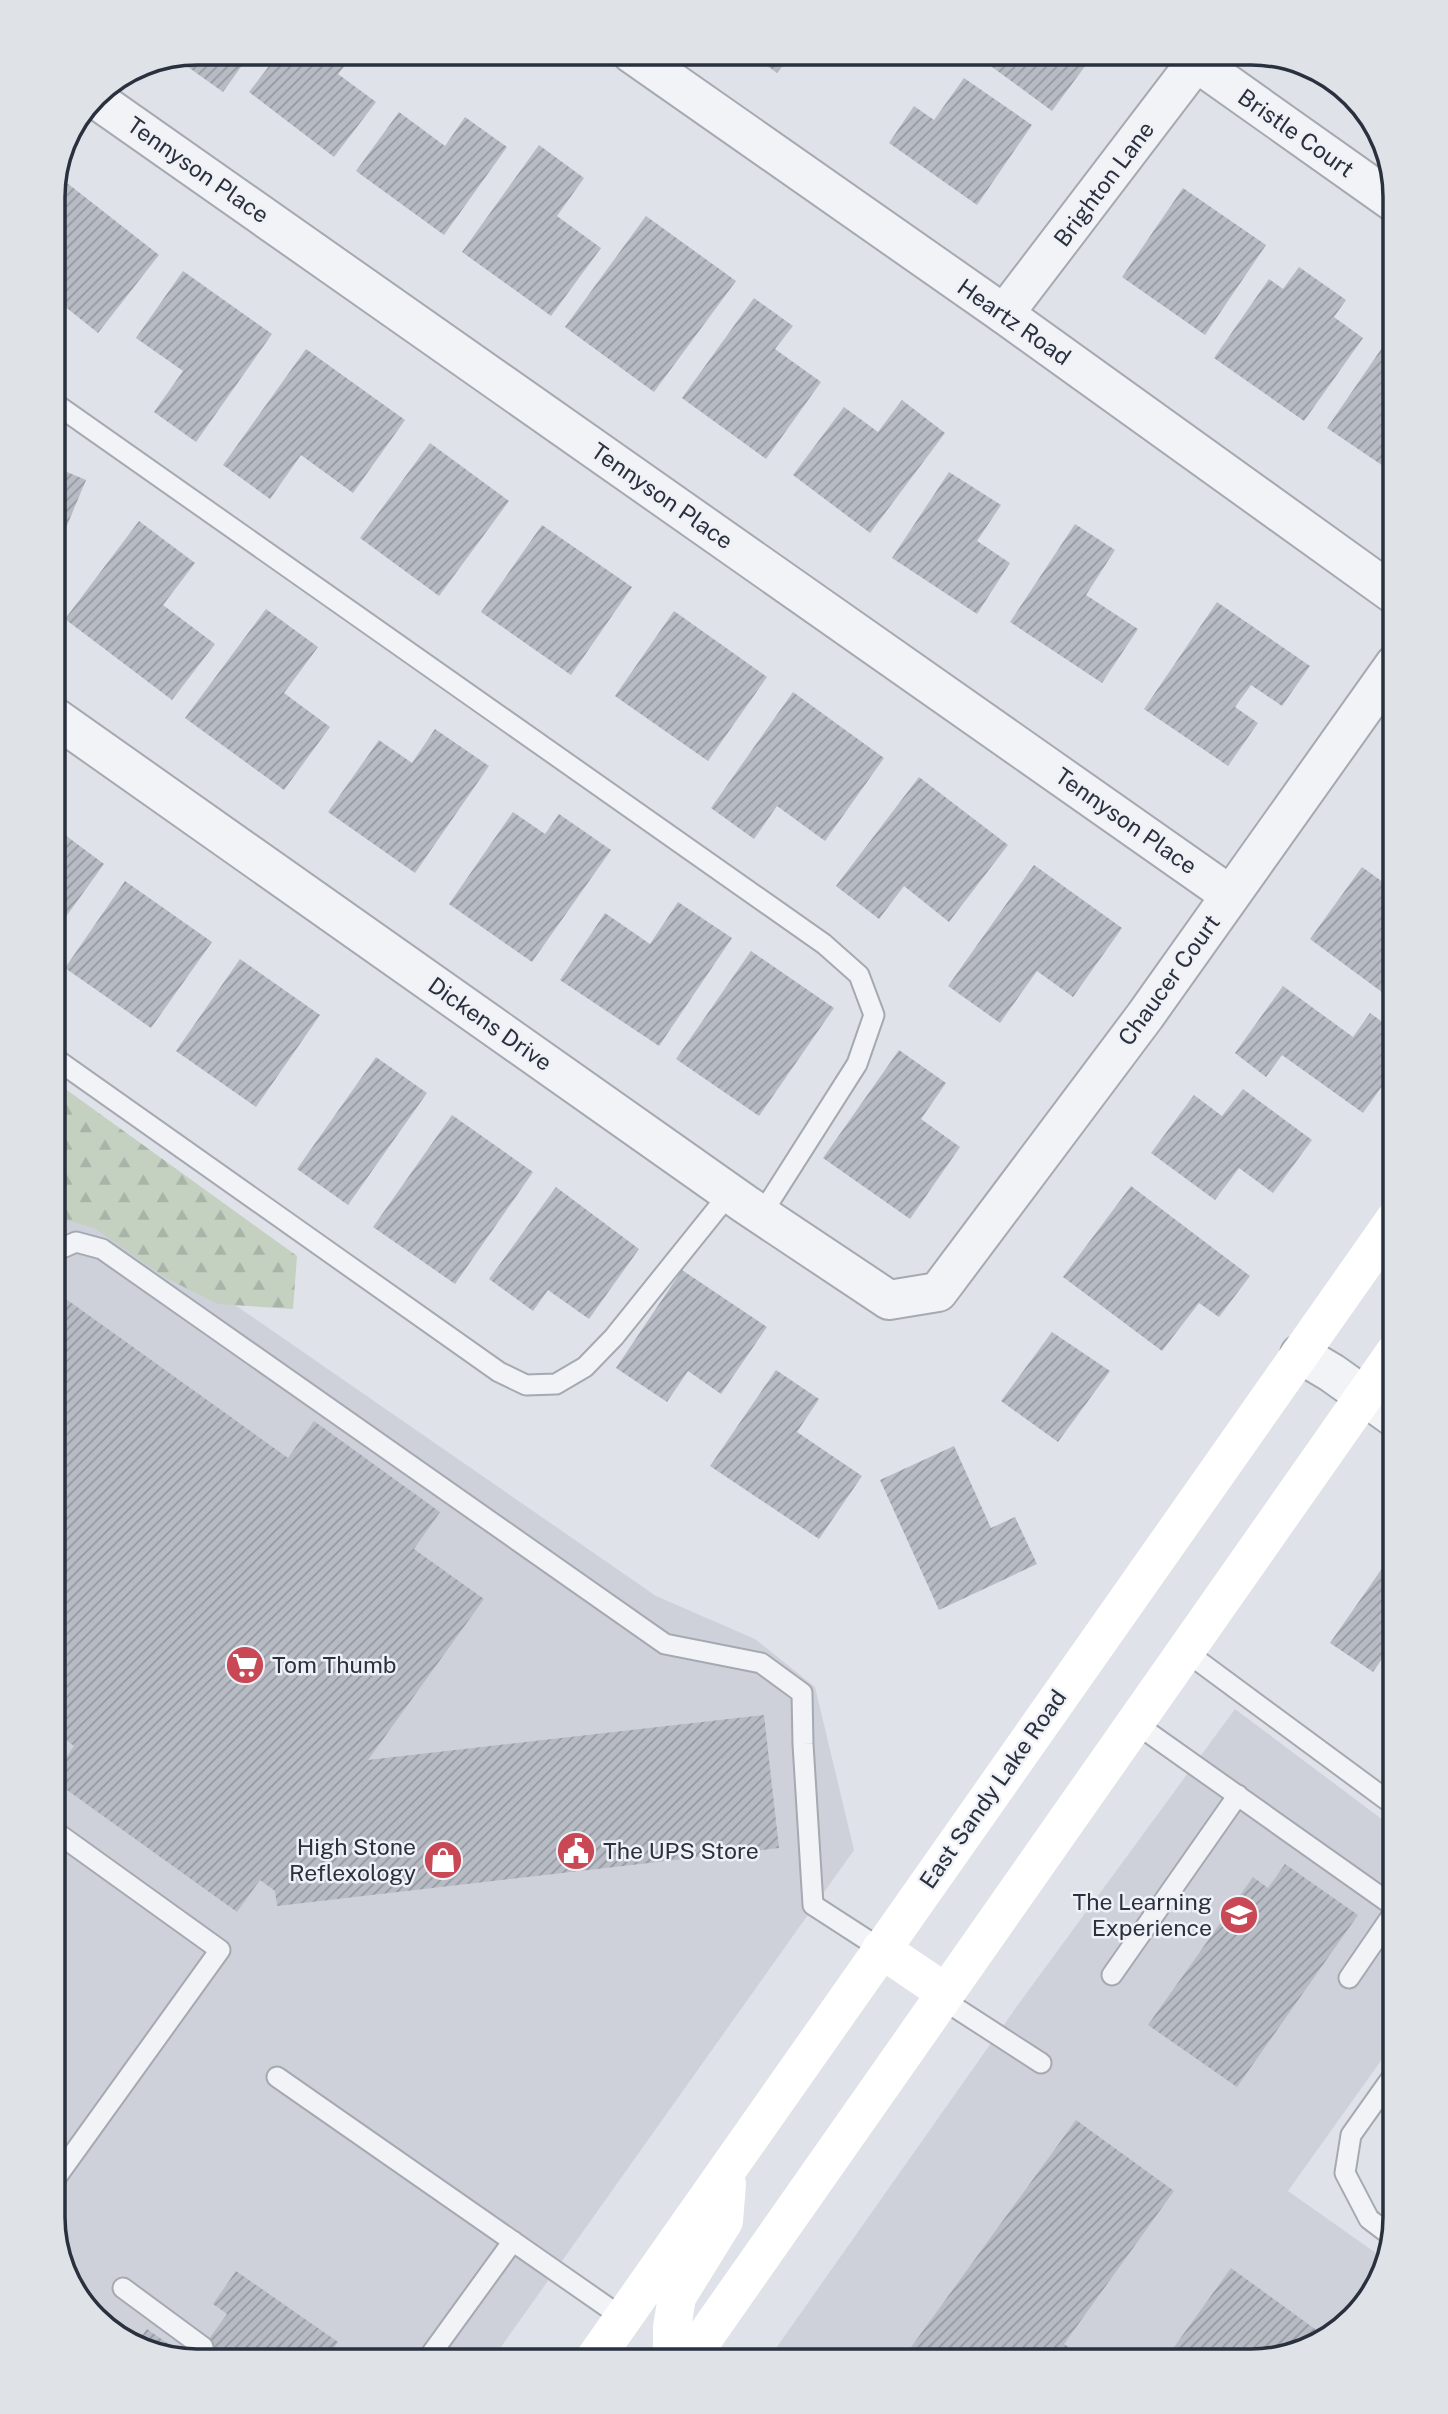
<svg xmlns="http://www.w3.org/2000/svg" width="1448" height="2414" viewBox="0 0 1448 2414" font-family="'Public Sans',sans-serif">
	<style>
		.built { fill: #ced1da }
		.forest { fill: url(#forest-firs) }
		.building { fill: url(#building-hatch) }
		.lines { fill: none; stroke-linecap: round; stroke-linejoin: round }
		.service-casing { stroke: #a5a9b2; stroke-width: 23 }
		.minor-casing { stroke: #a5a9b2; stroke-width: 42 }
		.tertiary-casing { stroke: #a5a9b2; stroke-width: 42 }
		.service { stroke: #f2f3f6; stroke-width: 19 }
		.minor { stroke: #f2f3f6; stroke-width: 38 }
		.tertiary { stroke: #f2f3f6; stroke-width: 38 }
		.secondary { stroke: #fff; stroke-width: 38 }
		.labels { text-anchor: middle; stroke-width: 5; stroke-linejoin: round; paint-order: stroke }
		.street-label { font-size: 23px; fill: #29303e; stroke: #eff1f6 }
		.poi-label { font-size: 23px; fill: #29303e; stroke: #eff1f6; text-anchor: start }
		.rim { fill: none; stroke: #29303e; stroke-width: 3.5 }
	</style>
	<defs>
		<pattern id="forest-firs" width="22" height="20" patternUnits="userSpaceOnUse" patternTransform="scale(1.75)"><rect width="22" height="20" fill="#c4d1c1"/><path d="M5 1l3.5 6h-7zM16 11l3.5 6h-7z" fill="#a8b4a7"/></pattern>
		<pattern id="building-hatch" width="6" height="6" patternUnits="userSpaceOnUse" patternTransform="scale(1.75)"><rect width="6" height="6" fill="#b7bbc4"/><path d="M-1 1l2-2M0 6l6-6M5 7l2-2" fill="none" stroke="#9598a1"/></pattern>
	</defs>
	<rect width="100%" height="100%" fill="#dfe2e8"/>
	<path class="built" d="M66 1188 656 1596 755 1639 815 1687 854 1850 491 2361H188L116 2337 67 2281 53 2217V1203Z
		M1235 1709 1395 1829V2041L1288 2191 1383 2258 1371 2297 1315 2347 1251 2361H767L1020 2002Z"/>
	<path class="forest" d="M53 1080 297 1256 293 1309 218 1304 164 1277 94 1228 62 1219 53 1222Z"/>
	<path class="building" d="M197 53H251L223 92 174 57Z
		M279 53H355L338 74 376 102 334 157 249 92Z
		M750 53H793L777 73Z
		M973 53H1092L1094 54 1052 111Z
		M964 78 1032 125 977 205 889 143 914 106 934 120Z
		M399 112 445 146 465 117 507 147 444 235 356 171Z
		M539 145 584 178 557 216 601 248 551 316 462 252Z
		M67 183 159 255 98 333 53 297V201Z
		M1183 188 1266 245 1205 335 1122 277Z
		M646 216 736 281 654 392 565 327Z
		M1299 267 1346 300 1334 317 1363 338 1304 421 1214 358 1269 279 1283 289Z
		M183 271 272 334 196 442 154 412 183 371 136 338Z
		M754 298 793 326 775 349 821 382 766 459 682 398Z
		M1384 345 1395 352V474L1327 428Z
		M306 349 405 420 353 493 301 455 270 499 223 465Z
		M902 400 945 433 870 533 793 475 844 407 878 432Z
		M430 443 509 501 439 596 360 538Z
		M53 466 86 480 53 559Z
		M949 472 1001 505 977 541 1010 563 977 614 892 558Z
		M139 521 195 563 163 605 215 644 172 700 65 619Z
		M1075 524 1115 550 1086 595 1138 629 1102 683 1010 622Z
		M542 525 632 587 571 675 481 612Z
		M1217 602 1310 666 1282 706 1251 685 1235 707 1258 723 1228 766 1144 709Z
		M266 609 318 647 284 693 330 727 284 790 185 718Z
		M674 611 767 677 708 761 615 696Z
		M793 692 884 758 825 841 777 806 754 839 711 808Z
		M435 729 489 766 415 873 328 812 379 740 412 763Z
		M919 777 1008 845 949 922 904 886 879 919 836 886Z
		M513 812 545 834 559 814 611 850 532 962 449 904Z
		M53 826 104 864 60 925 53 920Z
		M1034 865 1122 928 1073 997 1037 971 1000 1023 948 986Z
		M1362 867 1387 885 1395 874 1394 1001 1310 939Z
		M125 881 212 942 151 1028 65 968Z
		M678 902 732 938 659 1046 560 980 605 913 650 944Z
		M751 951 834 1008 759 1116 676 1059Z
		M240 959 320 1015 256 1107 176 1051Z
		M1283 986 1353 1037 1370 1013 1395 1031V1068L1363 1113 1282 1055 1266 1077 1235 1053Z
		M899 1050 946 1083 921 1119 960 1147 910 1219 823 1158Z
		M376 1057 427 1093 348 1205 297 1169Z
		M1243 1089 1312 1140 1273 1193 1239 1168 1215 1200 1151 1153 1194 1095 1222 1116Z
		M452 1115 533 1172 455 1284 373 1227Z
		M1131 1186 1250 1276 1219 1317 1199 1303 1162 1351 1063 1277Z
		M556 1187 639 1249 589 1319 548 1290 533 1311 489 1279Z
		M682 1270 767 1327 721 1394 688 1371 667 1402 616 1368Z
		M66 1299 288 1458 314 1421 440 1512 414 1549 484 1599 368 1760 764 1715 779 1848 277 1906 275 1891 260 1880 237 1912 53 1780V1776L74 1746 53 1730V1317Z
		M1052 1332 1110 1371 1058 1442 1001 1401Z
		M776 1370 819 1399 797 1432 862 1476 819 1539 710 1466Z
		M954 1446 991 1528 1015 1517 1037 1564 939 1610 880 1480Z
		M1395 1550V1650L1391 1646 1373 1672 1330 1643Z
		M1285 1864 1358 1915 1237 2087 1148 2025 1253 1877 1268 1888Z
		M1076 2120 1174 2191 1064 2344 1089 2361H901Z
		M1231 2268 1326 2337 1315 2347 1251 2362 1164 2361Z
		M236 2271 338 2342 325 2361H188L136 2344 147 2329 193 2361 227 2314 213 2304Z"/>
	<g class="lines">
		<g class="service-casing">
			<path id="service" d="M53 402 824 944 859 975 874 1015 857 1064 761 1215
				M53 1057 499 1372 526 1385 556 1384 585 1367 614 1337 729 1194
				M53 1252 76 1242 102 1249 665 1644 761 1663 802 1693 803 1744 813 1905 881 1949
				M1185 1651 1395 1806
				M1135 1723 1395 1907
				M1112 1975 1238 1795
				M1349 1978 1395 1911
				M942 1999 1041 2063
				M277 2077 623 2318
				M53 2182 220 1950 53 1830
				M1390 2235 1369 2219 1345 2173 1351 2135 1395 2073
				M123 2288 203 2347
				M426 2361 513 2241"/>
		</g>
		<g class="minor-casing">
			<path id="minor" d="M1196 62 1395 203
				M93 97 1230 895
				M1004 314 1203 53
				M53 716 745 1204 889 1300 938 1292 1145 1016 1395 664
				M1300 1354 1332 1373 1395 1418"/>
		</g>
		<g class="tertiary-casing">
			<path id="tertiary" d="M631 53 1004 314 1395 595"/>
		</g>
		<use href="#service" class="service"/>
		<use href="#minor" class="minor"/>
		<use href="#tertiary" class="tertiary"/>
		<path class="secondary" d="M881 1949 946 1993
			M593 2361 1395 1219
			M672 2361V2327L677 2297 724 2221 727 2184
			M688 2361 1395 1352"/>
	</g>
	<defs>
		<g id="supermarket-disc" transform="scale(2.0125)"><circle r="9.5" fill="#c84955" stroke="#eff1f6"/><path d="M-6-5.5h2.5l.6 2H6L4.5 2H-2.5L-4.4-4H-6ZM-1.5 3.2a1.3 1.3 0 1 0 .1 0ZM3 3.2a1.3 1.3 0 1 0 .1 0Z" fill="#fff"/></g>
		<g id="civic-disc" transform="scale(2.0125)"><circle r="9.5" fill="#c84955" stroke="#eff1f6"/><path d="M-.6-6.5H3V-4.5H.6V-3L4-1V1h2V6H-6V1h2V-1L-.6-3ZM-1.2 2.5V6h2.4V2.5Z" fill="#fff"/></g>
		<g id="shop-disc" transform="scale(2.0125)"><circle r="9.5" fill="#c84955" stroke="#eff1f6"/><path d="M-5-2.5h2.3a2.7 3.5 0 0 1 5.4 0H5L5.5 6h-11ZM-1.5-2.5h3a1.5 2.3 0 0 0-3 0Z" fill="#fff"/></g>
		<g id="school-disc" transform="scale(2.0125)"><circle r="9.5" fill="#c84955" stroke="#eff1f6"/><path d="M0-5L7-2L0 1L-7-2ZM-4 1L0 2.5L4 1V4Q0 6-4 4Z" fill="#fff"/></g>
	</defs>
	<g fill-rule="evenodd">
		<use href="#supermarket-disc" x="245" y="1665"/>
		<use href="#civic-disc" x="576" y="1851"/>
		<use href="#shop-disc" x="443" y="1860"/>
		<use href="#school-disc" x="1239" y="1915"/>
	</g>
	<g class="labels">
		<g class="street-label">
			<text transform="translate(1296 133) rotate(35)" y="8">Bristle Court</text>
			<text transform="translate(198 170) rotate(35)" y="8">Tennyson Place</text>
			<text transform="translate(1104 184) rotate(-53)" y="8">Brighton Lane</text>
			<text transform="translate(1014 322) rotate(35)" y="8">Heartz Road</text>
			<text transform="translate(662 496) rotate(35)" y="8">Tennyson Place</text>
			<text transform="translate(1126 821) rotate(35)" y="8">Tennyson Place</text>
			<text transform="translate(1169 980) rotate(-54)" y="8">Chaucer Court</text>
			<text transform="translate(490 1024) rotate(35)" y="8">Dickens Drive</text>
			<text transform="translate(993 1789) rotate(-55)" y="8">East Sandy Lake Road</text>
		</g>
		<g class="poi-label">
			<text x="272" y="1673">Tom Thumb</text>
			<text x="416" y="1855" text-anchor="end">High Stone<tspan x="416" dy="26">Reflexology</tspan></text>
			<text x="603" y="1859">The UPS Store</text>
			<text x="1212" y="1910" text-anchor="end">The Learning<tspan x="1212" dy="26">Experience</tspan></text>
		</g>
	</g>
	<path d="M0 0H1448V2414H0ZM197 65H1251A132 132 0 0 1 1383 197V2217A132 132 0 0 1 1251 2349H197A132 132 0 0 1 65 2217V197A132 132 0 0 1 197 65Z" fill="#dfe2e7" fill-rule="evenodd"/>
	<path class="rim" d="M197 65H1251A132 132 0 0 1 1383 197V2217A132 132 0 0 1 1251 2349H197A132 132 0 0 1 65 2217V197A132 132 0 0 1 197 65Z"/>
</svg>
